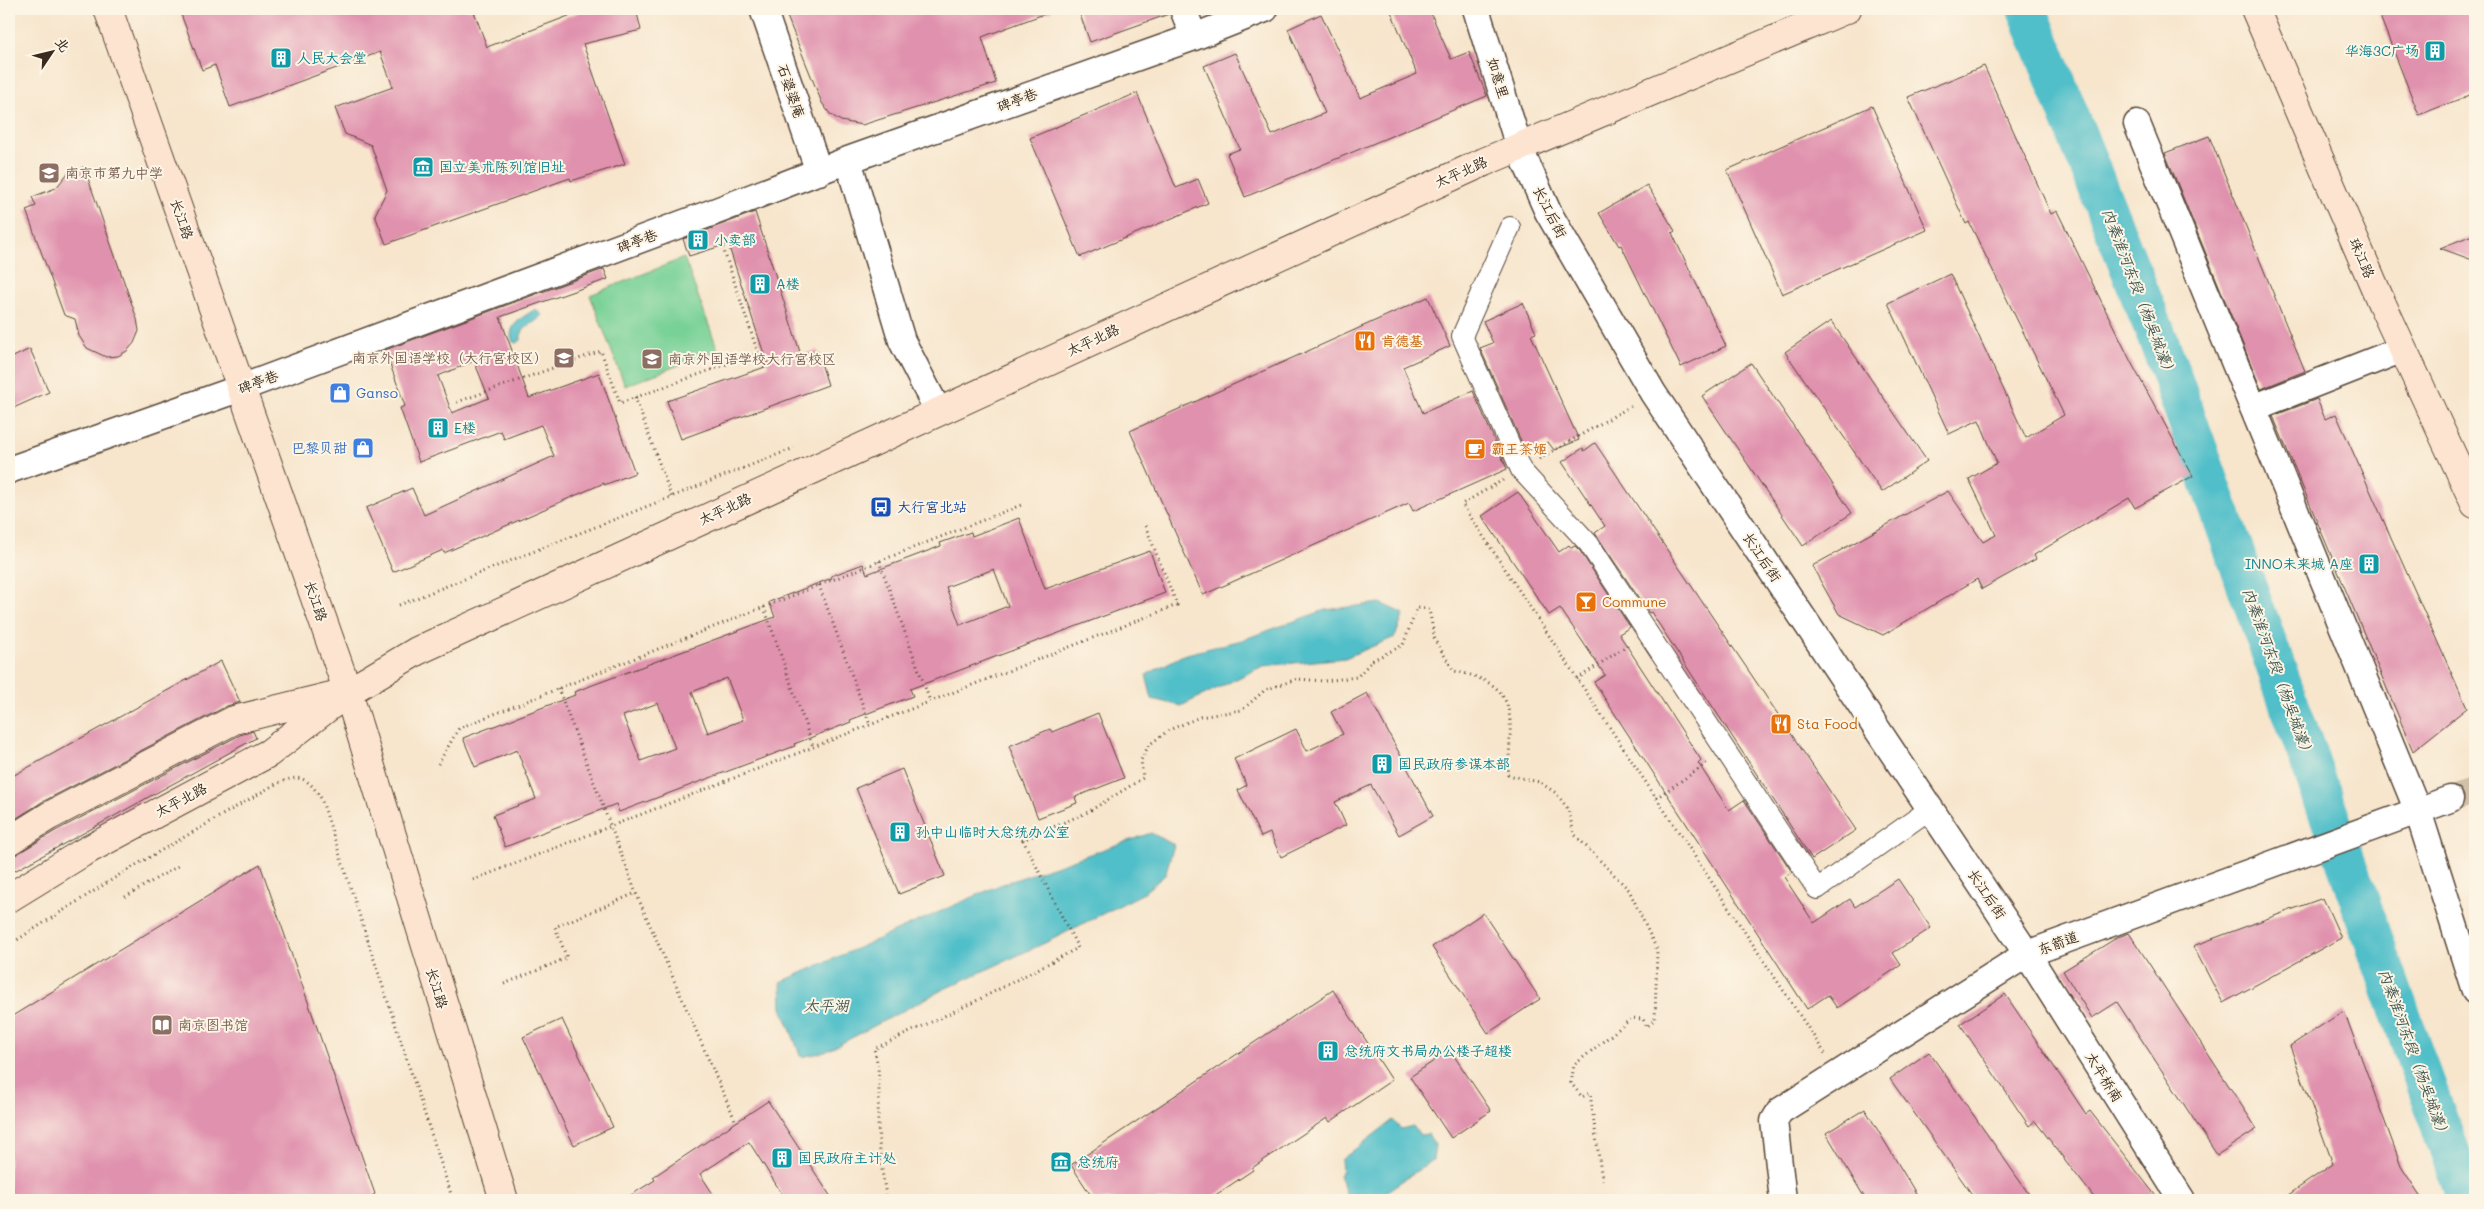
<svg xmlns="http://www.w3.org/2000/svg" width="2484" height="1209" viewBox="0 0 2484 1209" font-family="Mali,'LXGW WenKai TC',sans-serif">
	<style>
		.green { fill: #78d197; stroke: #5a7e5a }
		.water { fill: #51bfc9; stroke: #467474 }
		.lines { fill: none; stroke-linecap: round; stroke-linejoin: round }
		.river { stroke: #51bfc9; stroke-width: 40 }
		.building { fill: #e091ad; fill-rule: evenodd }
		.minor-tunnel { stroke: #d1c0a9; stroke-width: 26; stroke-dasharray: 26 13; stroke-linecap: butt }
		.pedestrian-casing { stroke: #574638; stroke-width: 22 }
		.minor-casing { stroke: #574638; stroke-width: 29 }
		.secondary-casing { stroke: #574638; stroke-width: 30 }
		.path { stroke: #574638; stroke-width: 3; stroke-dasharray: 1 4; stroke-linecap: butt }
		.pedestrian { stroke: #fff; stroke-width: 20 }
		.minor { stroke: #fff; stroke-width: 26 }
		.secondary { stroke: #fde4d1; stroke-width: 28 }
		.labels { text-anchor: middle; stroke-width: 4; stroke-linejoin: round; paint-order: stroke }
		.culture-label { font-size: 14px; fill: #0d838f; stroke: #fcf5e5; text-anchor: start }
		.street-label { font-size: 14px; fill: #3b2a1e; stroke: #fcf5e5 }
		.education-label { font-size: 14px; fill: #785e54; stroke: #fcf5e5; text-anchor: start }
		.food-label { font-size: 14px; fill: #c56008; stroke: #fcf5e5; text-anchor: start }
		.shop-label { font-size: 14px; fill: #366cbe; stroke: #fcf5e5; text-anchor: start }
		.transit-label { font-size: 14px; fill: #164399; stroke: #fcf5e5; text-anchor: start }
		.water-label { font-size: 15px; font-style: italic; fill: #425751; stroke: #fcf5e5 }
	</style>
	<rect width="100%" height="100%" fill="#fcf5e5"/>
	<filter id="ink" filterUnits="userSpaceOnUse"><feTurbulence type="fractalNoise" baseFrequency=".02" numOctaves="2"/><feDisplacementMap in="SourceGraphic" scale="10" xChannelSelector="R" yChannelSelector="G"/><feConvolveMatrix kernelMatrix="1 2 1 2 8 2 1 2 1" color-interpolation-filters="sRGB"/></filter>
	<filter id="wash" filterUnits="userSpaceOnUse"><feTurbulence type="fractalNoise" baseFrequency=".0096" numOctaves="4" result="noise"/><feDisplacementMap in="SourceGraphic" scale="20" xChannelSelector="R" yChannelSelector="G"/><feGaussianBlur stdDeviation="1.12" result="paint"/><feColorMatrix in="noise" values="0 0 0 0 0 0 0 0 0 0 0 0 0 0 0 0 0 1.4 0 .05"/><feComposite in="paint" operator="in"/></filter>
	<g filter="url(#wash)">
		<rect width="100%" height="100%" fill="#f7e5cc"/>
		<path class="green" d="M684 258 718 350 625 386 590 295Z"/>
		<path class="water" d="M536 309 542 315C536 324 519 327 521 340L517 343 513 342C505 326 524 316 536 309Z
			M1380 603 1404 614 1395 637 1345 658 1263 666 1181 706 1152 699 1146 675 1183 655 1242 640 1325 610Z
			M1151 833 1174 845 1165 875 1142 894 1047 942 942 990 825 1052 801 1057 782 1008 781 982 1000 885Z
			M1393 1120 1401 1129 1413 1126 1420 1135 1428 1134 1435 1145 1433 1160 1374 1200H1349L1339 1175 1342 1171 1341 1160Z"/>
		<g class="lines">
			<path class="river" d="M2027 9 2160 344 2467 1200"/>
		</g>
		<g id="blocks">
			<path class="building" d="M179 9H473L487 47 587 9H636L641 30 583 44 625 164 571 181 570 178 386 244 375 215 387 190 371 145 345 134 335 108 393 87 380 52 230 107 215 65 202 70Z
				M784 9H1052V11L982 37 996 83 862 125 841 121 830 114 822 103Z
				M1078 9H1168L1169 14 1090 42Z
				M1390 9H1429L1451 59 1469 52 1487 96 1245 197 1227 154 1240 149 1204 66 1235 53 1272 135 1325 113 1288 29 1321 14 1360 98 1417 74Z
				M2377 9H2475V93L2419 115Z
				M1984 66 2051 214 2057 211 2132 364 2193 476 2135 508 2129 498 2034 555 2036 559 1982 589 1977 579 1883 635 1839 614 1812 566 1948 491 1983 542 1996 535 1969 479 1997 463 1979 420 1949 434 1888 303 1950 274 2026 438 2064 415 1969 222 1966 224 1908 97Z
				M1137 93 1176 188 1198 179 1208 203 1080 257 1030 138Z
				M1872 106 1927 230 1782 294 1727 170Z
				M2209 136 2305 371 2261 389 2165 153Z
				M84 167 137 319 139 331 134 343 127 351 118 356 106 357 87 348 79 336 75 319 64 315 26 210 36 206 32 197 56 188 68 173Z
				M1647 185 1675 231 1672 233 1726 346 1681 367 1621 245 1619 246 1599 213Z
				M755 212 801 355 817 350 828 385 681 439 667 401 768 366 728 244 689 256 683 239Z
				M2475 234V261L2440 248Z
				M604 269 608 279 500 317 529 398 599 373 635 473 604 485V483L444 553 443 550 393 572 366 508 412 488 424 515 554 456 541 425 504 439 501 431 419 462 400 408 405 406 385 350ZM474 361 489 398 452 413 438 376Z
				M1428 297 1450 346 1403 367 1423 413 1473 391 1507 469 1413 511 1409 503 1203 595 1130 431Z
				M1523 303 1536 333 1531 335 1579 440 1554 450 1548 442 1526 452 1480 348 1493 343 1483 321Z
				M1831 321 1927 461 1882 492 1785 352Z
				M30 349 49 392 9 410V359Z
				M1751 363 1852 513 1803 546 1702 396Z
				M2317 399 2325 419 2336 414 2467 708 2413 751 2273 416Z
				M1595 443 1856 830 1812 859 1651 612 1649 613 1595 533 1605 526 1562 462 1583 448 1584 451Z
				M1518 492 1559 552 1569 545 1571 548 1575 546 1580 551 1630 627 1619 634 1701 760 1698 763 1729 810 1744 800 1792 872 1784 877 1814 923 1850 899 1855 907 1898 879 1931 928 1893 953 1901 965 1837 1008 1828 995 1807 1009 1594 682 1605 675 1560 608 1549 615 1482 516Z
				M1019 518 1045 589 1150 551 1165 593 910 689 913 696 850 720 851 722 794 744 795 746 619 812 616 804 505 847 493 815 536 799 517 750 475 767 463 738 575 695 574 692 775 617 769 602 832 578 831 576 863 564 867 574 941 546 940 543 971 532 972 536ZM994 569 1008 606 960 625 946 587ZM727 678 743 720 708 733 692 692ZM658 703 675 748 641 761 623 716Z
				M221 661 240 702 227 706 42 802 9 823V778Z
				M1367 693 1433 816 1399 835 1371 785 1335 802 1346 825 1281 857 1270 833 1261 837 1238 790 1247 785 1234 759 1296 729 1307 751 1343 734 1331 712Z
				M1098 713 1124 778 1075 797 1077 803 1038 818 1009 746 1050 729 1052 732Z
				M253 731 256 738 9 874V856L17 854 57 830 240 735Z
				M902 769 945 876 899 894 856 788Z
				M260 864 375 1194 365 1200H9V1018Z
				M2323 898 2341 938 2223 1003 2193 946Z
				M1483 913 1540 999 1488 1033 1432 947Z
				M2129 933 2257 1129 2217 1155 2117 1002 2092 1018 2063 971 2118 937Z
				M1333 990 1392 1080 1330 1122 1327 1118 1252 1168 1253 1170 1208 1200H1094L1071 1165Z
				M2005 994 2086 1114 2090 1111 2159 1200H2096L2035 1121 2029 1126 1960 1024Z
				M2344 1011 2402 1168 2423 1200H2281L2333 1164 2290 1046Z
				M562 1019 613 1127 574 1145 523 1037Z
				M1450 1050 1491 1111 1451 1138 1410 1077Z
				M1929 1052 1996 1147 2033 1200H1976L1890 1079Z
				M768 1101 833 1200H786L749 1142 700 1174 717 1200H623L655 1180 653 1177Z
				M1865 1109 1920 1200H1866L1826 1133Z"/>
		</g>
	</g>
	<g filter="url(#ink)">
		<use href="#blocks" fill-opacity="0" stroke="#574638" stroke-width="1"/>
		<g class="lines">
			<path class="minor-tunnel" d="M2450 799 2475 790"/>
			<g class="pedestrian-casing">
				<path id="pedestrian" d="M1510 227 1462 336 1521 470 1589 544 1817 889 1930 809"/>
			</g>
			<g class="minor-casing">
				<path id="minor" d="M763 9 819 172
					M1183 9 1194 37
					M1476 9 1519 147 1548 212 1653 393 2027 954 2182 1200
					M2137 124 2418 811 2475 991
					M848 160 902 341 938 411
					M2253 408 2403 349
					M9 470 241 388 719 210 848 160 1194 37 1265 9
					M1783 1200 1774 1121 1780 1111 2027 954 2450 799"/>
			</g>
			<g class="secondary-casing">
				<path id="secondary" d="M108 9 348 692 504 1200
					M2255 9 2382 304 2475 504
					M9 841 49 816 234 720 339 694
					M9 898 82 853 269 753 348 692 417 651 1484 162 1847 9"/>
			</g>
			<path class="path" d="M635 397 672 498
				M457 402 601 351 620 403 758 353 719 236
				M1539 459 1633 405
				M1503 480 1462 504 1826 1055
				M879 561 930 701
				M819 585 870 725
				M399 605 794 448
				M764 607 813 747
				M1577 679 1631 643
				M558 688 636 893
				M438 764 459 728 1021 505
				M1656 798 1709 762
				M473 880 1177 605 1145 525
				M125 897 178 866
				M9 945 124 872 274 785C298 774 306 775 321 798L453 1200
				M504 984 567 958 555 927 636 893 735 1120
				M887 1200C882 1175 879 1149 878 1123 878 1095 882 1077 874 1049L976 1001 1078 948 1023 840 1088 812 1143 778 1141 760 1149 745 1169 730 1200 717 1242 710 1265 690 1297 679 1324 681 1357 677 1373 660 1403 645 1417 608 1429 609 1435 640 1454 671C1523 684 1510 719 1508 775L1539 782 1556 793 1568 809 1574 834 1629 890 1657 950 1655 1019 1647 1027 1643 1019 1632 1018 1574 1065 1571 1083 1582 1097 1590 1093 1602 1180"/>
			<use href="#pedestrian" class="pedestrian"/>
			<use href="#minor" class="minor"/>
			<use href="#secondary" class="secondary"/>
		</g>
	</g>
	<defs>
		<g id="building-square" transform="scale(1.125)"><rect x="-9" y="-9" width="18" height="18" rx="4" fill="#0f9aa8" stroke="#fcf5e5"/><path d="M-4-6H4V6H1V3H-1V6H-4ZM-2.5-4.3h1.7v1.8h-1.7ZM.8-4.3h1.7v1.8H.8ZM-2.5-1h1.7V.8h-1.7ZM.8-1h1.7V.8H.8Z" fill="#fff"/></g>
		<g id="museum-square" transform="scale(1.125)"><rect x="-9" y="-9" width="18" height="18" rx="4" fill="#0f9aa8" stroke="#fcf5e5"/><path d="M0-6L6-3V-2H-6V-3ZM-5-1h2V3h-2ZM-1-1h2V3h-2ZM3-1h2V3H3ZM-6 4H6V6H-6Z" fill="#fff"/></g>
		<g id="school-square" transform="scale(1.125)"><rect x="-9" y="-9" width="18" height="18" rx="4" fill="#8d6e63" stroke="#fcf5e5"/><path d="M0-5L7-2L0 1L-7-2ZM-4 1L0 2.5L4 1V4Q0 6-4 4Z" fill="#fff"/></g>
		<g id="restaurant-square" transform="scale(1.125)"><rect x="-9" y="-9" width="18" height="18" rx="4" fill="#e8710a" stroke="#fcf5e5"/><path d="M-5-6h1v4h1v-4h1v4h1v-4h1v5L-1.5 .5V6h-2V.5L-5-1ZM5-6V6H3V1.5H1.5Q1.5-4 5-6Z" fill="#fff"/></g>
		<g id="shop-square" transform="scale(1.125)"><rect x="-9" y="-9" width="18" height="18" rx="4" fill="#3f7fe0" stroke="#fcf5e5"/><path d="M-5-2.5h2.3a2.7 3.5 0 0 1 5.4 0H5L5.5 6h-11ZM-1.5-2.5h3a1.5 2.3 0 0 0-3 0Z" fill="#fff"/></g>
		<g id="cafe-square" transform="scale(1.125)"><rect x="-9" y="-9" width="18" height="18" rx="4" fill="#e8710a" stroke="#fcf5e5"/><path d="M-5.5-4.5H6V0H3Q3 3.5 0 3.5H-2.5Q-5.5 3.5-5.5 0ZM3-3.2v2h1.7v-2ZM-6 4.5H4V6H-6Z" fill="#fff"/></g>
		<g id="bus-square" transform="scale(1.125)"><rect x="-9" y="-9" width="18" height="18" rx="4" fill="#1a4fb4" stroke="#fcf5e5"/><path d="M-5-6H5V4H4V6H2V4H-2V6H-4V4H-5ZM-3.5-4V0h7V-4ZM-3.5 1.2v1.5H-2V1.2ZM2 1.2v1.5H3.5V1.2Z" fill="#fff"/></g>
		<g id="bar-square" transform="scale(1.125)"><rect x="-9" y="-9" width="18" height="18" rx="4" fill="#e8710a" stroke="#fcf5e5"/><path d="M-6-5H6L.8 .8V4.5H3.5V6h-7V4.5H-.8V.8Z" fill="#fff"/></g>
		<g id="library-square" transform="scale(1.125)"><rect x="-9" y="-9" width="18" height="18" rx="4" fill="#8d6e63" stroke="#fcf5e5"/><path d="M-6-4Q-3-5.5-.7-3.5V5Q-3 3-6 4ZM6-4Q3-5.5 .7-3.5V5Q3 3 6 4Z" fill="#fff"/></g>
	</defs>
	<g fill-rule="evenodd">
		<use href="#building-square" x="2435" y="51"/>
		<use href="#building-square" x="281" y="58"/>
		<use href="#museum-square" x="423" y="167"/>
		<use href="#school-square" x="49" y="173"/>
		<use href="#building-square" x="698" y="240"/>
		<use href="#building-square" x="760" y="284"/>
		<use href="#restaurant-square" x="1365" y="341"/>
		<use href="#school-square" x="564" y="358"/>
		<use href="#school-square" x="652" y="359"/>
		<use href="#shop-square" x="340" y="393"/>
		<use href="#building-square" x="438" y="428"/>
		<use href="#shop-square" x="363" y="448"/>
		<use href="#cafe-square" x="1475" y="449"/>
		<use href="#bus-square" x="881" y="507"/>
		<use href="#building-square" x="2369" y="564"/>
		<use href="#bar-square" x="1586" y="602"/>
		<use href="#restaurant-square" x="1781" y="724"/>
		<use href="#building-square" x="1382" y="764"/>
		<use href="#building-square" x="900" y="832"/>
		<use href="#library-square" x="162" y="1025"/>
		<use href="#building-square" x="1328" y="1051"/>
		<use href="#building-square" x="782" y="1158"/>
		<use href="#museum-square" x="1061" y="1162"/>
	</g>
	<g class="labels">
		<g class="culture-label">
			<text x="2419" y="56" text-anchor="end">华海3C广场</text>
			<text x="297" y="63">人民大会堂</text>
			<text x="439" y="172">国立美术陈列馆旧址</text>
			<text x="714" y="245">小卖部</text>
			<text x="776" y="289">A楼</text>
			<text x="454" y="433">E楼</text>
			<text x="2353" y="569" text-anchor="end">INNO未来城 A座</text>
			<text x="1398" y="769">国民政府参谋本部</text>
			<text x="916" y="837">孙中山临时大总统办公室</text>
			<text x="1344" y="1056">总统府文书局办公楼子超楼</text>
			<text x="798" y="1163">国民政府主计处</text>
			<text x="1077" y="1167">总统府</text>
		</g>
		<g class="street-label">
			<text transform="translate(1498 78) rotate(73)" y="5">如意里</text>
			<text transform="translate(791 91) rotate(71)" y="5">石婆婆庵</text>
			<text transform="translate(1017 100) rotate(-20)" y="5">碑亭巷</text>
			<text transform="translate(1461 172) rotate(-24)" y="5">太平北路</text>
			<text transform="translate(1550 212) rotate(63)" y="5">长江后街</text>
			<text transform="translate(182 219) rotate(71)" y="5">长江路</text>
			<text transform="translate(637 241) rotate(-20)" y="5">碑亭巷</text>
			<text transform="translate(2362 258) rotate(67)" y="5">珠江路</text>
			<text transform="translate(1093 340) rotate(-25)" y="5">太平北路</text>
			<text transform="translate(258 382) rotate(-20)" y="5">碑亭巷</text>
			<text transform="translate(725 509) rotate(-25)" y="5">太平北路</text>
			<text transform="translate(1762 557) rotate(56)" y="5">长江后街</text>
			<text transform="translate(316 601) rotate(71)" y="5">长江路</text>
			<text transform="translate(181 800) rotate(-28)" y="5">太平北路</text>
			<text transform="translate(1987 894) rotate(56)" y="5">长江后街</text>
			<text transform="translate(2058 943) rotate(-20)" y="5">东箭道</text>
			<text transform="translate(437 988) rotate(73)" y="5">长江路</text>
			<text transform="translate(2104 1077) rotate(58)" y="5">太平桥南</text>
		</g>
		<g class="education-label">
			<text x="65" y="178">南京市第九中学</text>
			<text x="548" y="363" text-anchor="end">南京外国语学校（大行宫校区）</text>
			<text x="668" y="364">南京外国语学校大行宫校区</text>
			<text x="178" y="1030">南京图书馆</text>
		</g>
		<g class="food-label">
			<text x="1381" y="346">肯德基</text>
			<text x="1491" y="454">霸王茶姬</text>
			<text x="1602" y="607">Commune</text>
			<text x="1797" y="729">Sta Food</text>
		</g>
		<g class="shop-label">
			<text x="356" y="398">Ganso</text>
			<text x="347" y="453" text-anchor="end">巴黎贝甜</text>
		</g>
		<g class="transit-label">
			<text x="897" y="512">大行宫北站</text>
		</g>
		<g class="water-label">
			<text transform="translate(2139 293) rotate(69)" y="5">内秦淮河东段（杨吴城濠）</text>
			<text transform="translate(2278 673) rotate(70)" y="5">内秦淮河东段（杨吴城濠）</text>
			<text x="826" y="1011">太平湖</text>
			<text transform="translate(2414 1054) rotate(70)" y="5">内秦淮河东段（杨吴城濠）</text>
		</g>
	</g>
	<rect width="2484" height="1209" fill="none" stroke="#fcf5e5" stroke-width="30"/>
	<g transform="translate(52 52) rotate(55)" stroke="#fcf5e5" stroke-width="4" paint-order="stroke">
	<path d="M0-4L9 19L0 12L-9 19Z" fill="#3b2a1e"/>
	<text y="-8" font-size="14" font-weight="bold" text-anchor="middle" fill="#3b2a1e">北</text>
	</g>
</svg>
